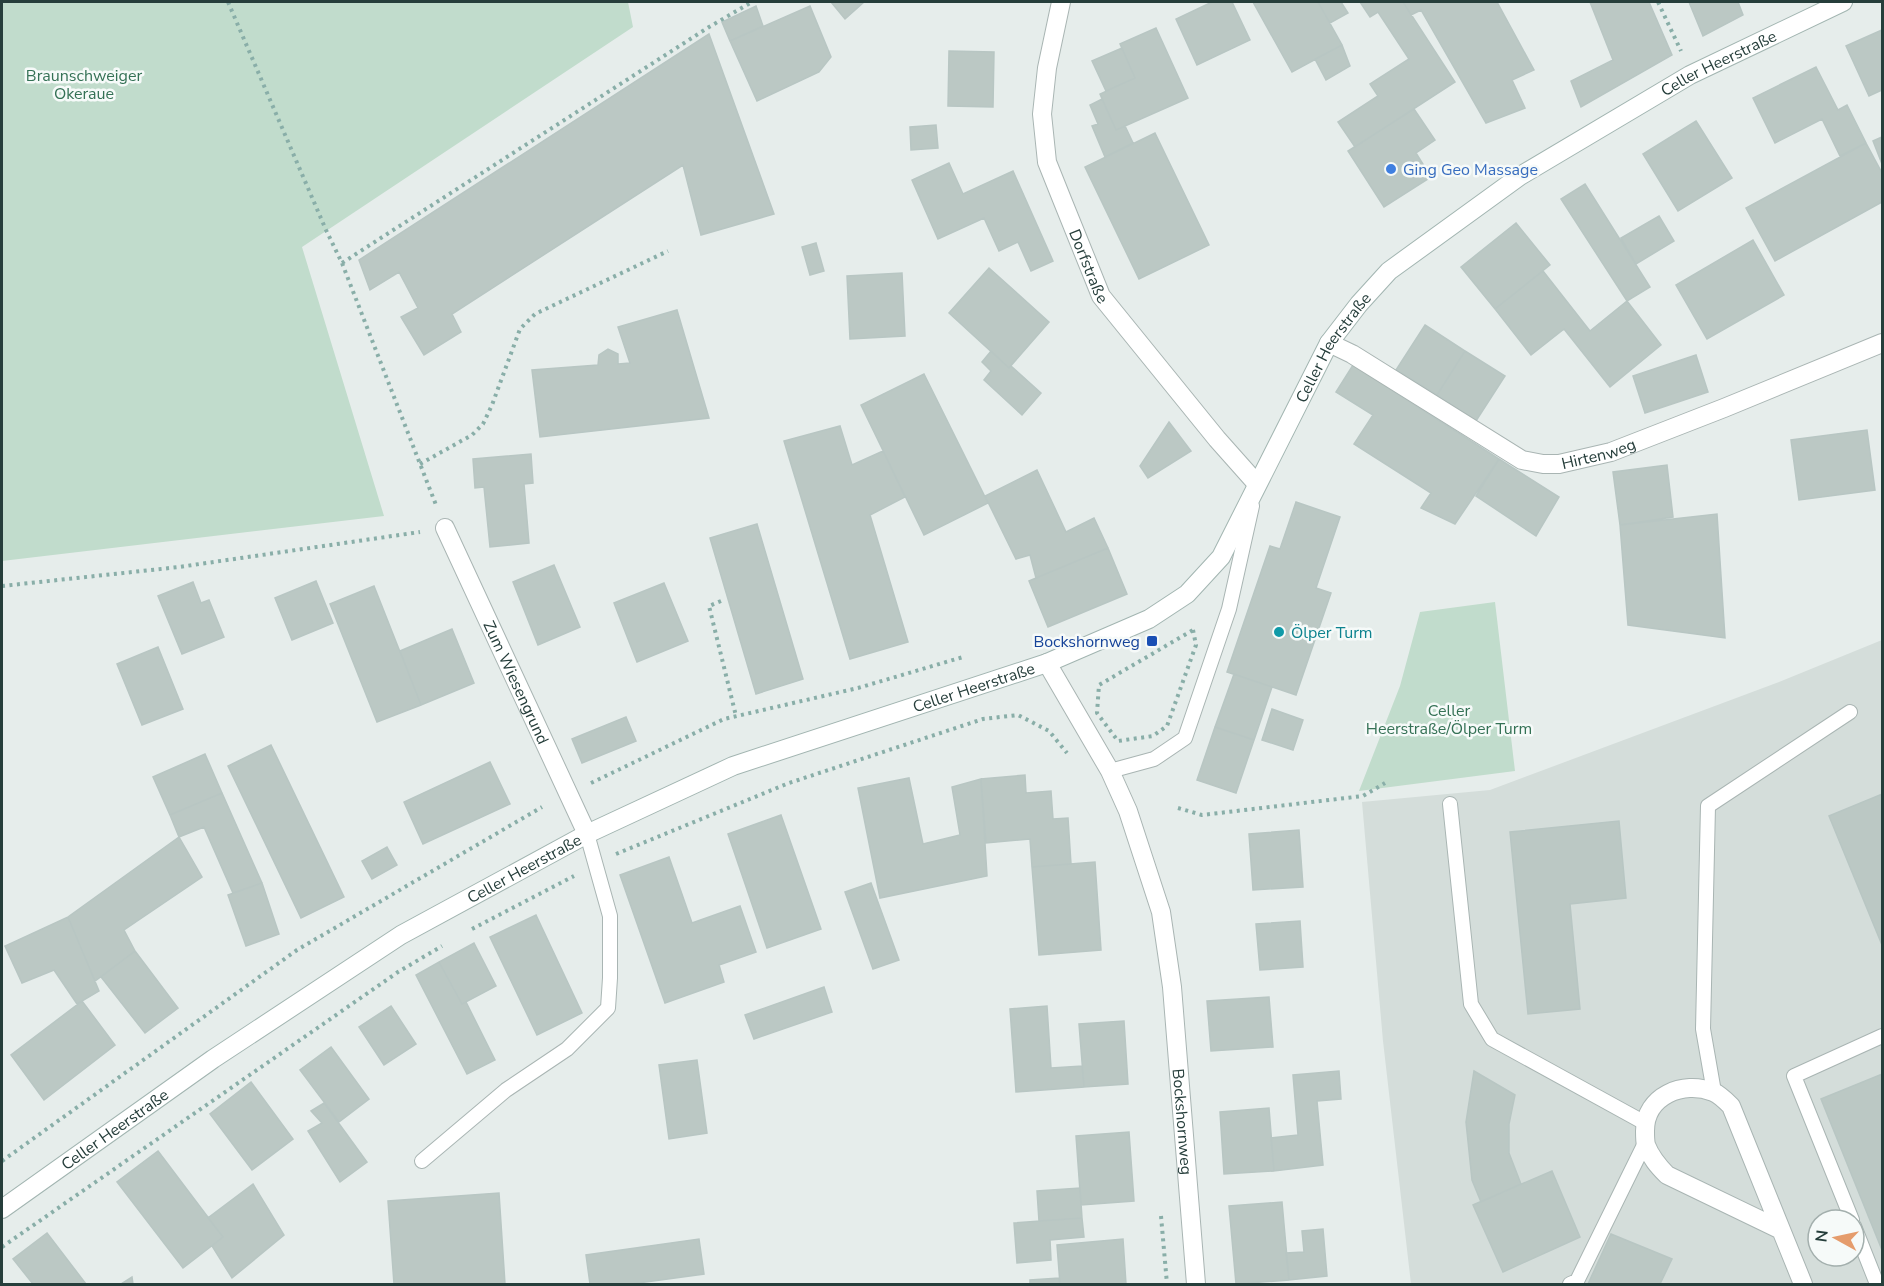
<svg xmlns="http://www.w3.org/2000/svg" width="1884" height="1286" viewBox="0 0 1884 1286" font-family="'Nunito Sans',sans-serif">
	<style>
		.built { fill: #d4ddda; fill-rule: evenodd }
		.green { fill: #c1dccc }
		.building { fill: #bbc8c4; stroke: #b8c6c3; stroke-width: 1.5 }
		.lines { fill: none; stroke-linecap: round; stroke-linejoin: round }
		.lane-casing { stroke: #a9b5b3; stroke-width: 16 }
		.street-casing { stroke: #a9b5b3; stroke-width: 20 }
		.secondary-casing { stroke: #a2b5b1; stroke-width: 20 }
		.path { stroke: #89aea8; stroke-width: 4; stroke-dasharray: 3 4.5; stroke-linecap: butt }
		.lane { stroke: #fff; stroke-width: 14 }
		.street { stroke: #fff; stroke-width: 18 }
		.secondary { stroke: #fff; stroke-width: 18 }
		.shop-dot { fill: #3f7fe0; stroke: #f6faf9; stroke-width: 2 }
		.culture-dot { fill: #0f9aa8; stroke: #f6faf9; stroke-width: 2 }
		.transit-dot { fill: #1a4fb4; stroke: #f6faf9; stroke-width: 2 }
		.labels { text-anchor: middle; stroke-width: 5; stroke-linejoin: round; paint-order: stroke }
		.street-label { font-size: 16px; fill: #263e3b; stroke: #f6faf9 }
		.park-label { font-size: 16px; fill: #347155; stroke: #f6faf9 }
		.shop-label { font-size: 16px; fill: #366cbe; stroke: #f6faf9; text-anchor: start }
		.culture-label { font-size: 16px; fill: #0d838f; stroke: #f6faf9; text-anchor: start }
		.transit-label { font-size: 16px; fill: #164399; stroke: #f6faf9; text-anchor: end }
	</style>
	<rect width="100%" height="100%" fill="#e6edeb"/>
	<path class="built" d="M1882 640V1284H1411L1383 1041 1362 802 1490 790 1779 682ZM1818 1220H1854V1256H1818Z"/>
	<path class="green" d="M2 2H628L633 27 302 247 384 516 2 561Z
		M1495 602 1515 771 1359 791 1400 686 1420 612Z"/>
	<path class="building" d="M831 2H864L845 19Z
		M1212 2H1232L1250 40 1197 65 1176 19Z
		M1253 2H1318L1342 45 1292 72Z
		M1318 2H1341L1348 13 1330 23Z
		M1360 2H1403L1455 82 1355 147 1338 122 1378 96 1370 84 1409 59 1378 12 1370 17Z
		M1403 2H1497L1534 70 1512 80 1525 108 1486 123 1421 10 1411 15Z
		M1590 2H1649L1672 55 1581 107 1571 81 1613 60Z
		M1689 2H1738L1743 15 1703 36Z
		M756 6 763 26 730 41 722 22Z
		M810 6 831 57 819 72 757 101 730 41Z
		M1156 28 1188 98 1116 130 1100 94 1135 78 1120 44Z
		M1882 30V90L1869 96 1846 46Z
		M709 34 774 214 701 235 683 165 452 314 461 332 424 355 401 317 418 308 399 272 370 290 359 260Z
		M1342 45 1350 66 1326 80 1315 59Z
		M1122 48 1135 78 1106 91 1092 61Z
		M949 51 994 52 993 107 948 106Z
		M1816 67 1838 110 1847 105 1866 143 1840 156 1822 119 1775 143 1753 98Z
		M1102 99 1116 130 1125 126 1133 143 1105 157 1092 126 1098 124 1090 105Z
		M1414 109 1435 140 1416 153 1431 177 1384 207 1348 151Z
		M1696 121 1732 178 1678 211 1643 154Z
		M936 125 938 148 911 150 910 127Z
		M1155 133 1209 245 1139 279 1085 167Z
		M1882 137V164L1873 141Z
		M1866 143 1882 173V202L1775 261 1746 208Z
		M949 163 963 194 1013 171 1053 261 1031 271 1018 242 999 251 984 218 938 239 912 180Z
		M1585 184 1650 287 1627 301 1561 199Z
		M1659 216 1674 241 1636 264 1621 238Z
		M1516 223 1550 265 1495 309 1461 267Z
		M1753 240 1784 295 1707 339 1676 285Z
		M816 243 824 271 810 275 802 247Z
		M989 268 1049 322 1009 368 949 313Z
		M1543 271 1590 331 1627 301 1661 345 1610 387 1564 329 1531 355 1495 309Z
		M902 273 905 336 850 339 847 276Z
		M677 310 709 418 540 437 532 370 598 365 599 355 608 349 618 354V364L630 363 618 327Z
		M1425 325 1465 351 1437 395 1396 370Z
		M991 351 1009 368 1011 366 1041 393 1022 415 984 380 991 371 982 362Z
		M1465 351 1505 376 1476 421 1437 395Z
		M1696 355 1708 392 1645 413 1633 376Z
		M1353 365 1499 459 1455 524 1421 508 1431 493 1354 444 1373 415 1336 392Z
		M924 374 988 503 924 535 861 405Z
		M1169 422 1191 451 1148 478 1140 466Z
		M840 426 852 465 883 451 905 497 870 515 908 642 850 659 784 441Z
		M1867 430 1875 490 1799 500 1791 440Z
		M531 454 533 483 524 484 529 543 490 547 484 487 475 488 473 459Z
		M1499 459 1559 497 1536 536 1476 496Z
		M1667 465 1673 517 1620 525 1613 472Z
		M1037 470 1066 532 1094 518 1108 548 1036 578 1030 555 1016 559 985 496Z
		M1296 502 1340 517 1316 588 1331 593 1296 695 1227 672 1270 546 1280 549Z
		M1717 514 1725 638 1628 625 1620 525Z
		M757 524 803 679 756 694 710 538Z
		M1108 548 1127 594 1048 627 1029 581Z
		M554 565 580 627 538 645 513 582Z
		M316 581 333 623 292 640 275 598Z
		M193 582 201 603 209 600 224 637 182 654 158 596Z
		M664 583 688 641 637 662 614 603Z
		M374 586 421 705 377 722 330 604Z
		M452 629 474 683 421 705 400 651Z
		M158 647 183 709 142 725 117 664Z
		M1234 674 1272 687 1254 740 1215 727Z
		M1272 709 1303 720 1293 750 1262 740Z
		M626 717 636 741 582 763 572 739Z
		M1215 727 1254 740 1236 793 1197 780Z
		M271 745 344 897 301 918 228 766Z
		M205 754 222 793 170 815 153 777Z
		M490 762 510 804 423 844 404 802Z
		M1025 775 1026 793 1051 791 1053 819 1068 818 1071 864 1032 867 1030 839 986 843 981 779Z
		M909 778 923 844 960 835 952 787 981 779 987 876 880 898 858 788Z
		M222 793 262 883 233 893 204 827 179 837 170 815Z
		M1882 794V945L1829 816Z
		M781 815 821 929 767 948 728 834Z
		M1619 821 1626 898 1570 904 1580 1009 1528 1014 1510 832Z
		M1299 830 1303 887 1253 890 1249 834Z
		M179 837 202 877 124 930 135 951 95 981 68 917Z
		M387 847 397 865 372 879 362 861Z
		M669 857 692 923 740 906 756 952 719 965 724 982 665 1003 620 875Z
		M1095 862 1101 950 1039 955 1032 867Z
		M262 883 279 934 246 946 228 895Z
		M871 883 899 960 873 969 845 892Z
		M536 915 582 1013 537 1035 490 937Z
		M68 917 99 991 77 1004 54 970 22 983 5 946Z
		M1300 921 1303 967 1260 970 1256 924Z
		M474 943 496 986 462 1004 439 962Z
		M135 951 178 1008 145 1033 101 977Z
		M439 962 462 1004 466 1002 495 1060 467 1074 416 975Z
		M824 987 832 1012 754 1039 745 1015Z
		M1269 997 1273 1047 1211 1051 1207 1001Z
		M82 1001 115 1045 44 1100 11 1055Z
		M391 1006 416 1044 384 1065 359 1027Z
		M1047 1006 1051 1068 1082 1066 1084 1087 1016 1092 1010 1009Z
		M1124 1021 1128 1084 1084 1087 1079 1024Z
		M331 1047 369 1099 339 1122 300 1070Z
		M697 1060 707 1133 669 1139 659 1065Z
		M1339 1071 1341 1099 1317 1101 1323 1165 1274 1171 1271 1138 1298 1135 1293 1075Z
		M1474 1071 1515 1095 1509 1124V1153L1521 1184 1481 1202 1472 1180 1466 1122Z
		M1882 1074V1250L1821 1099Z
		M251 1082 293 1139 252 1170 210 1114Z
		M324 1103 367 1162 340 1182 308 1131 322 1123 311 1111Z
		M1269 1108 1274 1171 1224 1174 1220 1112Z
		M1129 1132 1134 1201 1081 1205 1076 1136Z
		M158 1151 223 1237 183 1268 117 1182Z
		M1552 1171 1580 1237 1503 1272 1473 1205Z
		M253 1184 284 1235 232 1278 212 1246 223 1237 208 1218Z
		M1080 1188 1082 1218 1039 1221 1037 1191Z
		M499 1193 505 1284H394L388 1201Z
		M1282 1202 1289 1280 1236 1284 1229 1206Z
		M1082 1218 1084 1237 1050 1240 1051 1260 1017 1263 1014 1223Z
		M1323 1229 1327 1276 1289 1280 1286 1253 1304 1252 1302 1231Z
		M47 1233 86 1284H33L13 1259Z
		M1611 1234 1672 1259 1660 1284H1588Z
		M699 1239 704 1274 631 1284H590L586 1255Z
		M1123 1239 1126 1284H1060L1057 1245Z
		M132 1277 133 1284H121Z
		M1059 1278 1060 1284H1030V1280Z"/>
	<g class="lines">
		<g class="lane-casing">
			<path id="lane" d="M1110 771 1154 759 1185 738 1229 609 1252 506
				M1450 804 1471 1004 1492 1039 1645 1123
				M1714 1092 1703 1029 1708 806 1850 712
				M422 1161 506 1090 567 1049 608 1008 610 978V916L587 834
				M1852 1220 1794 1076 1882 1036
				M1854 1226 1877 1284
				M1570 1284 1577 1281 1645 1143"/>
		</g>
		<g class="street-casing">
			<g id="street">
				<path id="s1" d="M1061 2 1047 68 1042 114 1047 162 1063 202 1101 296 1217 439 1257 484"/>
				<path id="s2" d="M1329 343 1352 354 1522 460 1543 464H1559L1611 452 1724 408 1882 343"/>
				<path id="s3" d="M445 528 587 834"/>
				<path id="s4" d="M1047 663 1110 771 1128 811 1161 912 1172 987 1196 1284"/>
				<path d="M1781 1230 1667 1175C1658 1166 1651 1158 1646 1145 1645 1141 1645 1136 1645 1131 1645 1096 1683 1080 1713 1092 1719 1094 1726 1101 1731 1106L1803 1284"/>
			</g>
		</g>
		<g class="secondary-casing">
			<g id="secondary">
				<path id="s5" d="M2 1209 213 1059 401 935 587 834 733 766 1047 663 1149 619 1187 594 1221 557 1329 343 1359 304 1389 271 1520 176 1690 75 1843 2"/>
			</g>
		</g>
		<path class="path" d="M228 2 326 230 342 263 436 505
			M1658 2 1681 51
			M342 263 709 27 752 2
			M420 464 472 435 483 424 492 405 520 329 535 314 668 251
			M2 586 179 567 420 532
			M721 601 709 606 736 716
			M1193 630 1196 645 1167 726 1153 736 1118 741 1097 713 1099 685Z
			M591 783 724 719 858 688 963 657
			M1178 808 1202 815 1363 796 1385 783
			M616 854 789 783 983 719 1018 715 1049 731 1067 753
			M472 929 574 876
			M2 1161 297 950 542 807
			M1161 1216 1167 1284
			M2 1247 398 972 442 946"/>
		<use href="#lane" class="lane"/>
		<use href="#street" class="street"/>
		<use href="#secondary" class="secondary"/>
	</g>
	<circle class="shop-dot" cx="1391" cy="169" r="6"/>
	<circle class="culture-dot" cx="1279" cy="632" r="6"/>
	<rect class="transit-dot" x="1146" y="635" width="12" height="12" rx="3"/>
	<g class="labels">
		<g class="street-label">
			<text dy="6" stroke="none"><textPath href="#s5" startOffset="2118">Celler Heerstraße</textPath></text>
			<text dy="6" stroke="none"><textPath href="#s1" startOffset="274">Dorfstraße</textPath></text>
			<text dy="6" stroke="none"><textPath href="#s5" startOffset="1632">Celler Heerstraße</textPath></text>
			<text dy="6" stroke="none"><textPath href="#s2" startOffset="304">Hirtenweg</textPath></text>
			<text dy="6" stroke="none"><textPath href="#s3" startOffset="170">Zum Wiesengrund</textPath></text>
			<text dy="6" stroke="none"><textPath href="#s5" startOffset="1110">Celler Heerstraße</textPath></text>
			<text dy="6" stroke="none"><textPath href="#s5" startOffset="624">Celler Heerstraße</textPath></text>
			<text dy="6" stroke="none"><textPath href="#s4" startOffset="486">Bockshornweg</textPath></text>
			<text dy="6" stroke="none"><textPath href="#s5" startOffset="138">Celler Heerstraße</textPath></text>
		</g>
		<g class="park-label">
			<text x="84" y="81">Braunschweiger<tspan x="84" dy="18">Okeraue</tspan></text>
			<text x="1449" y="716">Celler<tspan x="1449" dy="18">Heerstraße/Ölper Turm</tspan></text>
		</g>
		<g class="shop-label">
			<text x="1403" y="175">Ging Geo Massage</text>
		</g>
		<g class="culture-label">
			<text x="1291" y="638">Ölper Turm</text>
		</g>
		<g class="transit-label">
			<text x="1140" y="647">Bockshornweg</text>
		</g>
	</g>
	<rect width="1884" height="1286" fill="none" stroke="#263e3b" stroke-width="6"/>
	<g transform="translate(1836 1238) rotate(278)"><circle r="28" fill="#f6faf9" stroke="#a3afad" stroke-width="1.5"/>
	<path d="M0-4.5L10 22L0 15L-10 22Z" fill="#e59c6c"/>
	<text y="-9" font-size="16" font-weight="bold" text-anchor="middle" fill="#263e3b">N</text>
	</g>
</svg>
